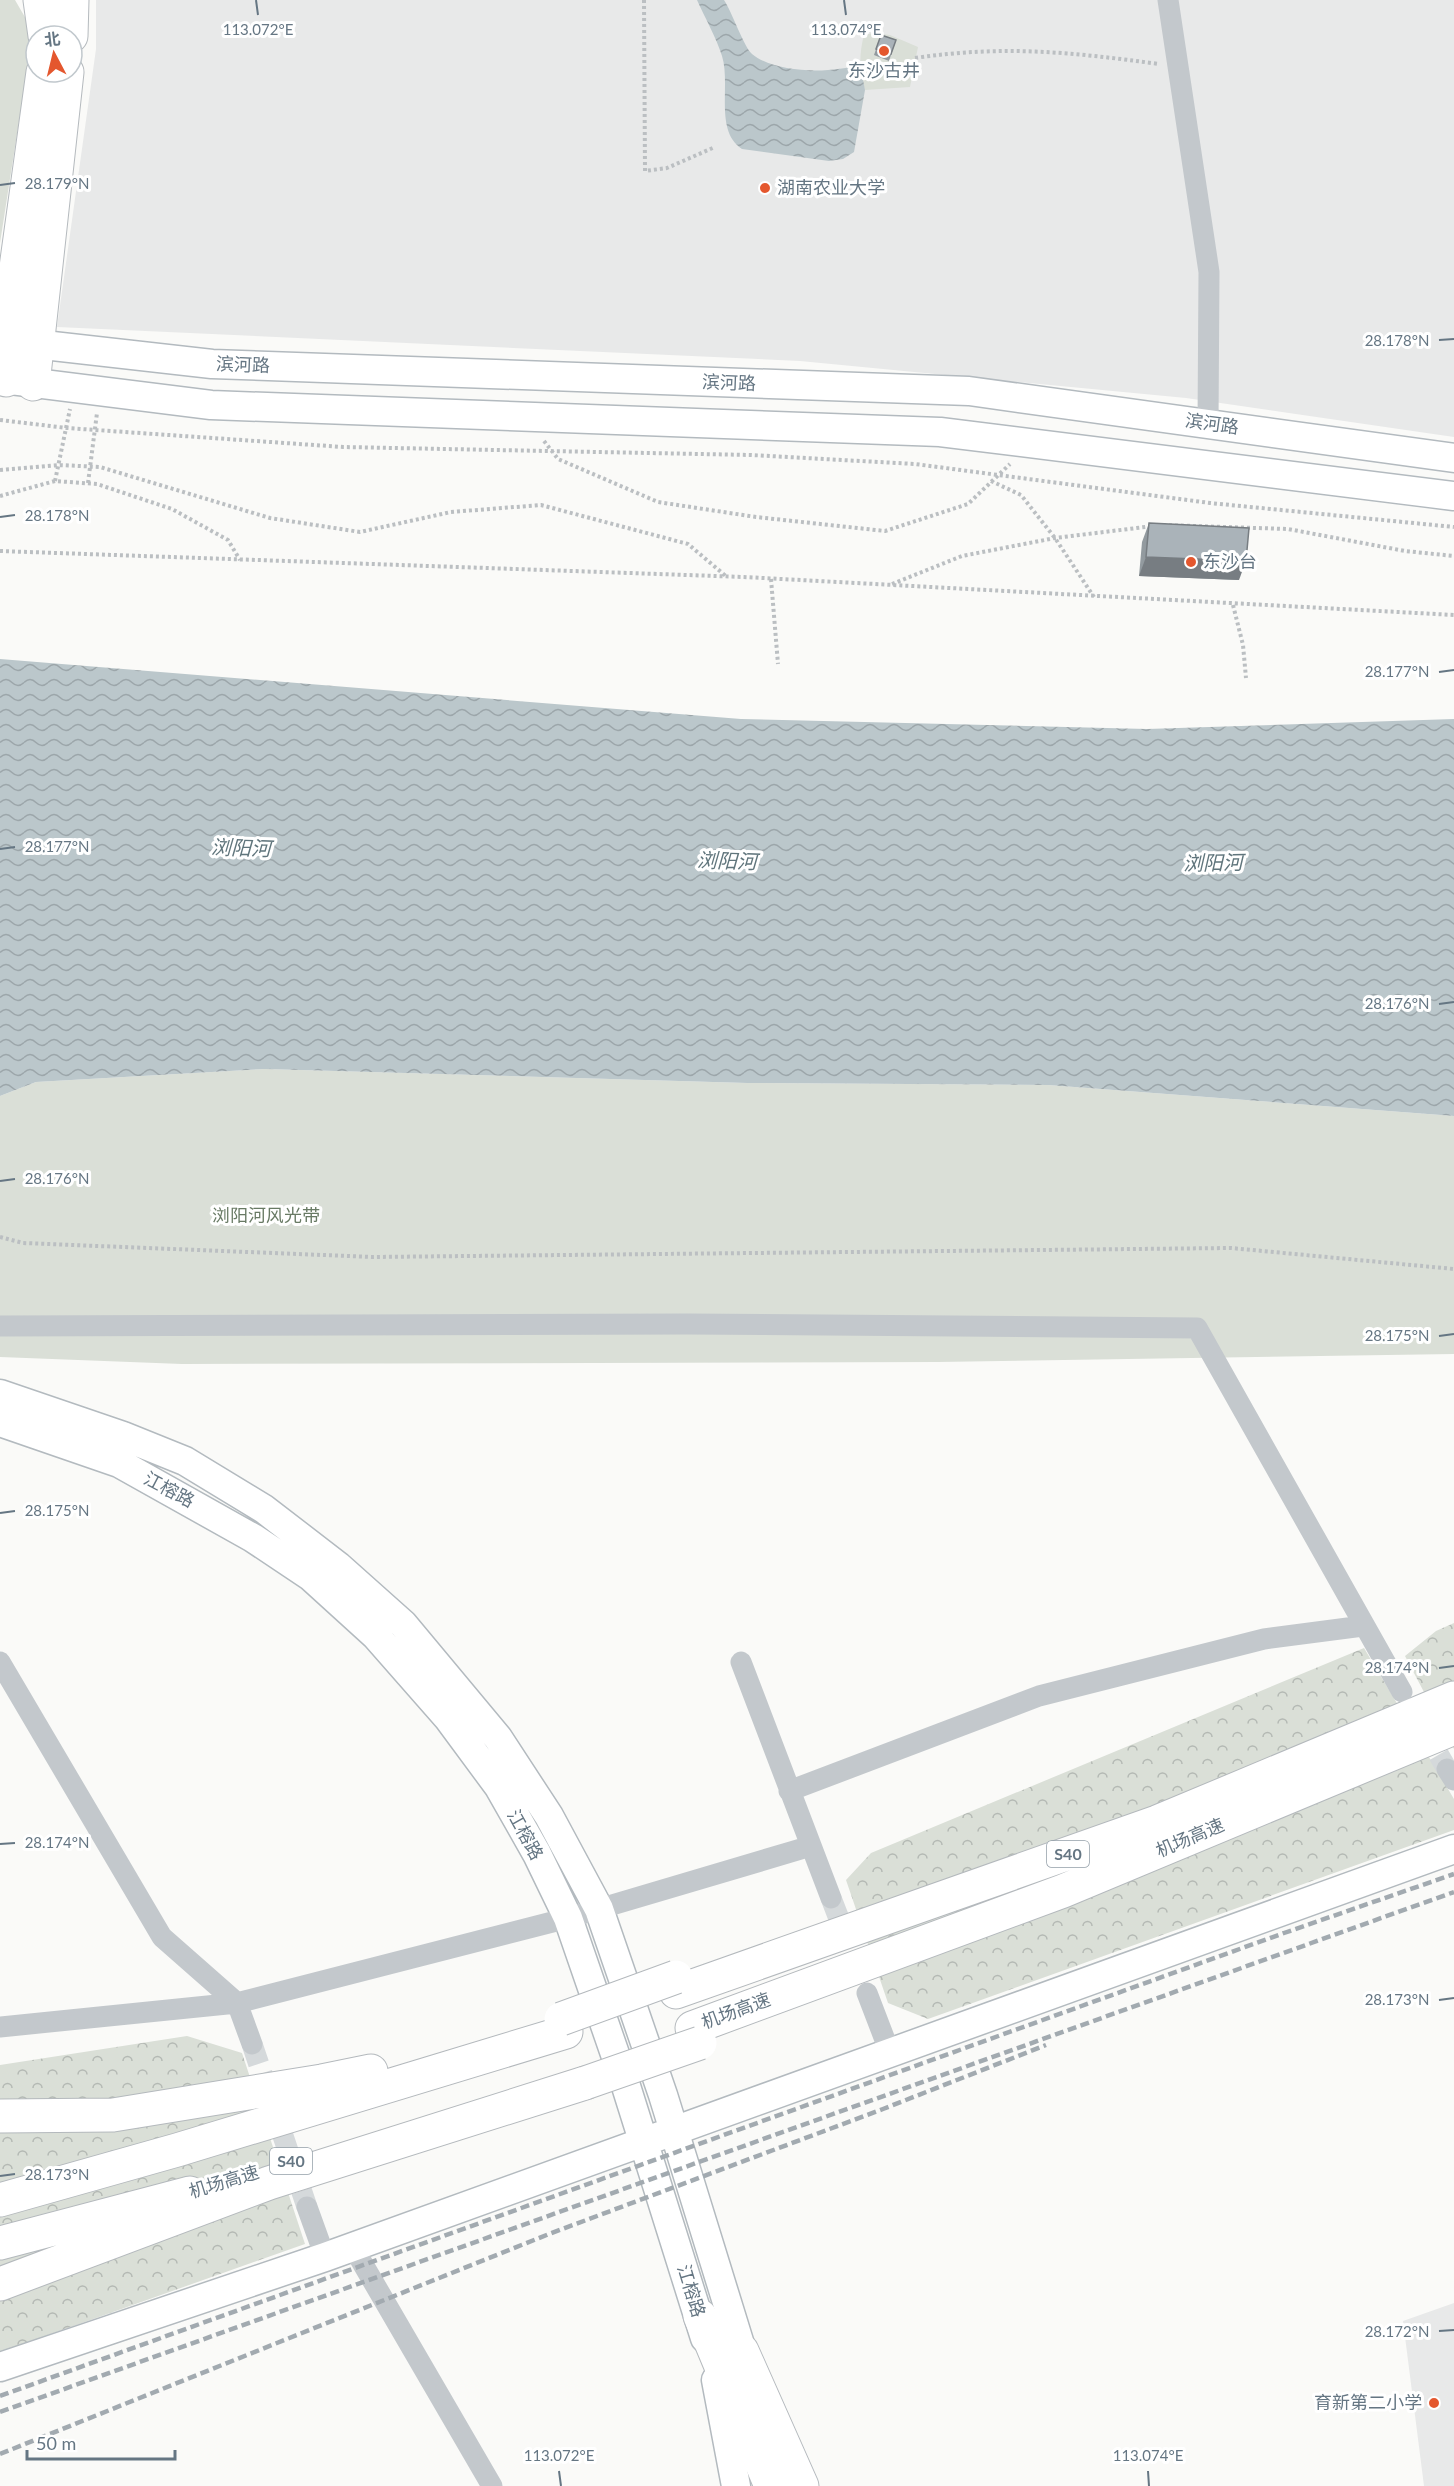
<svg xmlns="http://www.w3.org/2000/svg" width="1454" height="2486" viewBox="0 0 1454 2486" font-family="Lato,'Noto Sans SC',sans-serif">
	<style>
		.built { fill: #e8e9e9 }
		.forest { fill: url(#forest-crowns) }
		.park { fill: #dadfd7 }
		.water { fill: url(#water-waves) }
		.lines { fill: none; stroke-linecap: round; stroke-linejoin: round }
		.street-tunnel { stroke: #d5d9db; stroke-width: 21; stroke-dasharray: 21 10; stroke-linecap: butt }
		.secondary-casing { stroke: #b3babf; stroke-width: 31 }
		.primary-casing { stroke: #b5babe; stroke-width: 35 }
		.highway-casing { stroke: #b4b9bd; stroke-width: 35 }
		.path { stroke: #bbbfc2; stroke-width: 4; stroke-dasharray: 3 3; stroke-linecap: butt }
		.street { stroke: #c3c8cc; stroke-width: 21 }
		.secondary { stroke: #fff; stroke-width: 28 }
		.primary { stroke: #fff; stroke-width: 33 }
		.highway { stroke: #fff; stroke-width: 33 }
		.rail { stroke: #a2aab0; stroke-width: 4.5; stroke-dasharray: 9 4.5; stroke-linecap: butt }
		.highway-bridge-casing { stroke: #b4b9bd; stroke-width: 35; stroke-linecap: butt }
		.highway-bridge { stroke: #fff; stroke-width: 33 }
		.wall { fill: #929a9f }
		.shaded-wall { fill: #777d82 }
		.building { fill: #aab3b9; stroke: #777d82; stroke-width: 1.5 }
		.ticks { fill: none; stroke: #657683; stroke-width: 2 }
		.poi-dot { fill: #e4572e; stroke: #fff; stroke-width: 2 }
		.labels { text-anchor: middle; stroke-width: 6; stroke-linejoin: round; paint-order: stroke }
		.shield { fill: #fff; stroke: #939fa8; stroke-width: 1.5 }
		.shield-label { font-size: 16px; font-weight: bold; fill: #657683 }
		.poi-label { font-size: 18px; fill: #657683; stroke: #fff; text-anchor: start }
		.street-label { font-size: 18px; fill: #657683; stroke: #fff }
		.park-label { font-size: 18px; fill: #687a64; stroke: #fff }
		.water-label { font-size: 20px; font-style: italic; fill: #60757c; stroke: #fff }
		.ticks-label { font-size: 15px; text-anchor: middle; fill: #657683; stroke: #fff; stroke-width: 6; stroke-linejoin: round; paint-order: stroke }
	</style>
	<defs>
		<pattern id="forest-crowns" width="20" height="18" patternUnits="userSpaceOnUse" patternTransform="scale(1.5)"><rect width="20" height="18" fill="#dadfd7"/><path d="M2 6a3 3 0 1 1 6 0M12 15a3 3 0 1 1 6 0" fill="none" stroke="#b4b9b4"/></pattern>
		<pattern id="water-waves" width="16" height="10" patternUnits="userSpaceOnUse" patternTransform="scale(1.5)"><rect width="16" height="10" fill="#bbc7cb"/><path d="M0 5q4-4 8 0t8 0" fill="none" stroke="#9ca6aa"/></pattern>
	</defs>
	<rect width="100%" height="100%" fill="#fafaf8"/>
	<path class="built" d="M96 0H1454V437L1186 398 800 361 57 327 96 49Z
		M1454 2303V2486H1424L1403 2321Z"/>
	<path class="forest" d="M1454 1623V1749L1405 1656 1436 1631Z
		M1364 1648 1454 1799V1830L928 2019 888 2003 846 1880 871 1853Z
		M187 2036 242 2053 305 2244 0 2352V2065Z"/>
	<path class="park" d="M0 0H15L33 31 0 243Z
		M873 33 890 35 918 47 910 87 865 90C859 73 859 53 864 35Z
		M265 1069 747 1083 1048 1085 1454 1116V1354L938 1362 182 1364 0 1357V1096L36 1082Z"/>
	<path class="water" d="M697 0H724C732 12 744 47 752 54 776 74 833 74 860 64L865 90 854 152 843 159 829 161 742 149C714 131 731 85 722 56 716 37 705 18 697 0Z
		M0 659 741 719 1147 729 1454 719V1116L1048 1085 747 1083 265 1069 36 1082 0 1096Z"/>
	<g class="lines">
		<path class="street-tunnel" d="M1423 1728 1447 1769
			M831 1898 862 1978
			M252 2044 307 2207"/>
		<g class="secondary-casing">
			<path id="secondary" d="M17 342 212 364 969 391 1454 458
				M11 380 211 405 940 432 1454 496
				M0 1394 123 1436 185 1461 264 1509 338 1566 403 1624 498 1738 549 1816 599 1909 663 2095 742 2351
				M0 1422 119 1463 253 1538 310 1576 376 1636 448 1718 499 1787 537 1854 568 1918 625 2083 705 2338
				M0 2367 325 2257 1454 1849
				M716 2380 736 2486"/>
		</g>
		<g class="primary-casing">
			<path id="primary" d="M40 0 45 36
				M71 36 72 0
				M6 380V340L43 72
				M33 384 67 72
				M700 2316 771 2486
				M742 2351 802 2486"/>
		</g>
		<g class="highway-casing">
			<path id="highway" d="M676 1992 1157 1822 1454 1698
				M692 2028 1063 1891 1454 1728
				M0 2116 113 2115 322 2081 371 2071
				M0 2200 177 2150 566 2032
				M0 2243 190 2193
				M0 2284 269 2183 585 2083"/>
		</g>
		<path class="path" d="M644 0 645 171 667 168 715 147
			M915 58C1004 45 1070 52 1159 64
			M0 420 67 428 343 447 751 455 915 464 1210 503 1454 527
			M544 441 558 459 658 502 756 517 885 531 968 504 1010 464
			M0 470 60 465 100 467 270 518 360 532 451 512 541 505 688 544 727 577
			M55 481 70 409
			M991 481 1021 495 1055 538 1094 597
			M88 483 97 413
			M0 496 55 481 97 484 172 509 228 540 240 560
			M1163 525 1288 529 1405 551 1454 556
			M0 551 744 577 1454 615
			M771 579 778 664
			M892 584 962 556 1055 538 1153 526
			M1233 605 1243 645 1246 678
			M0 1237 23 1243 373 1257 1231 1248 1454 1269"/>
		<path class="street" d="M1168 0 1209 272 1208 424
			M0 1326 687 1324 1197 1328 1402 1692
			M0 1662 162 1937 237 2003 252 2044
			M741 1662 831 1898
			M1447 1769 1454 1780
			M789 1791 1039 1696 1264 1639 1363 1626
			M867 1993 890 2053
			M0 2027 237 2003 568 1918 811 1846
			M307 2207 325 2257
			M353 2247 492 2486"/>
		<use href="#secondary" class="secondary"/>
		<use href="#primary" class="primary"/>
		<use href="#highway" class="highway"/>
		<path class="rail" d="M0 2396 1284 1933 1454 1874
			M0 2412 1454 1892
			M0 2454 549 2234 883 2109 1046 2045"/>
		<g class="highway-bridge-casing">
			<path id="highway-bridge" d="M561 2019 676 1977
				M585 2083 700 2043"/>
		</g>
		<use href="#highway-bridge" class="highway-bridge"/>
	</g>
	<path class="wall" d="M881 35 896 40 889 61 874 55Z
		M1149 523 1239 580 1139 576 1142 542Z"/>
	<path class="shaded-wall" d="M1146 557 1246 561 1239 580 1139 576Z"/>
	<path class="building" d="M881 35 896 40 891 54 876 49Z
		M1149 523 1249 528 1246 561 1146 557Z"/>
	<path class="ticks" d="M256 0 258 15M844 0 846 15M0 185 15 183M1439 340 1454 339M0 517 15 515M1439 672 1454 670M0 849 15 847M1439 1004 1454 1002M0 1181 15 1179M1439 1336 1454 1334M0 1513 15 1511M1439 1668 1454 1666M0 1844 15 1843M1439 2000 1454 1998M0 2176 15 2174M1439 2331 1454 2330M559 2471 561 2486M1148 2471 1149 2486"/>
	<g class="poi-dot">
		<circle cx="884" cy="51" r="6"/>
		<circle cx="765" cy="188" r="6"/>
		<circle cx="1191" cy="562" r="6"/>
		<circle cx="1434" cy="2403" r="6"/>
	</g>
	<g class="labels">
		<g class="shield">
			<rect x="1047" y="1841" width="42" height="26" rx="4.5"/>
			<rect x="270" y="2148" width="42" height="26" rx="4.5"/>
		</g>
		<g class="shield-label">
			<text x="1068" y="1860">S40</text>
			<text x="291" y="2167">S40</text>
		</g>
		<g class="poi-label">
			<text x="884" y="77" text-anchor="middle">东沙古井</text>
			<text x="777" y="194">湖南农业大学</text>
			<text x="1203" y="568">东沙台</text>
			<text x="1422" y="2409" text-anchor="end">育新第二小学</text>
		</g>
		<g class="street-label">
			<text transform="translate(243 365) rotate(2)" y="6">滨河路</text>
			<text transform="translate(729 383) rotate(2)" y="6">滨河路</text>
			<text transform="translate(1212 424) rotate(8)" y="6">滨河路</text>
			<text transform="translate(169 1490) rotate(28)" y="6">江榕路</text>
			<text transform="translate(525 1835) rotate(61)" y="6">江榕路</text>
			<text transform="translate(1190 1838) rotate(-23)" y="6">机场高速</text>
			<text transform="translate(736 2011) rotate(-20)" y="6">机场高速</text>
			<text transform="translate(224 2182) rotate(-17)" y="6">机场高速</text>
			<text transform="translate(691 2291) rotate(73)" y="6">江榕路</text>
		</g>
		<g class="park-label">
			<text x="266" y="1222">浏阳河风光带</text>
		</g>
		<g class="water-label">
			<text transform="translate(241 848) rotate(2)" y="7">浏阳河</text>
			<text transform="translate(727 861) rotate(2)" y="7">浏阳河</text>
			<text transform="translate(1213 863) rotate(-1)" y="7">浏阳河</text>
		</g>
	</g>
	<g class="ticks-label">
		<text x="258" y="35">113.072°E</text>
		<text x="846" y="35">113.074°E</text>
		<text x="57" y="189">28.179°N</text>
		<text x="1397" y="346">28.178°N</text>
		<text x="57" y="521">28.178°N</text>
		<text x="1397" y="677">28.177°N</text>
		<text x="57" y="852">28.177°N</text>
		<text x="1397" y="1009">28.176°N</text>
		<text x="57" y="1184">28.176°N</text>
		<text x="1397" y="1341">28.175°N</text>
		<text x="57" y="1516">28.175°N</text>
		<text x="1397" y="1673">28.174°N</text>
		<text x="57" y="1848">28.174°N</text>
		<text x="1397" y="2005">28.173°N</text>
		<text x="57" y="2180">28.173°N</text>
		<text x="1397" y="2337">28.172°N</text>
		<text x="559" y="2461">113.072°E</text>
		<text x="1148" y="2461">113.074°E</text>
	</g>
	<g transform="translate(54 54) rotate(353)"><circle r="28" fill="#ffffff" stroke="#c1c8cd" stroke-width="1.5"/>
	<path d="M0-4.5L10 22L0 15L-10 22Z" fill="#e4572e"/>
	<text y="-9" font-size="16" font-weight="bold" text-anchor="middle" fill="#657683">北</text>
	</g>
	<path d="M27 2450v9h148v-9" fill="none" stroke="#657683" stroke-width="3"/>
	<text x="36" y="2450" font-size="18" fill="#657683" stroke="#ffffff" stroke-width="4.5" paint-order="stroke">50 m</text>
</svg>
